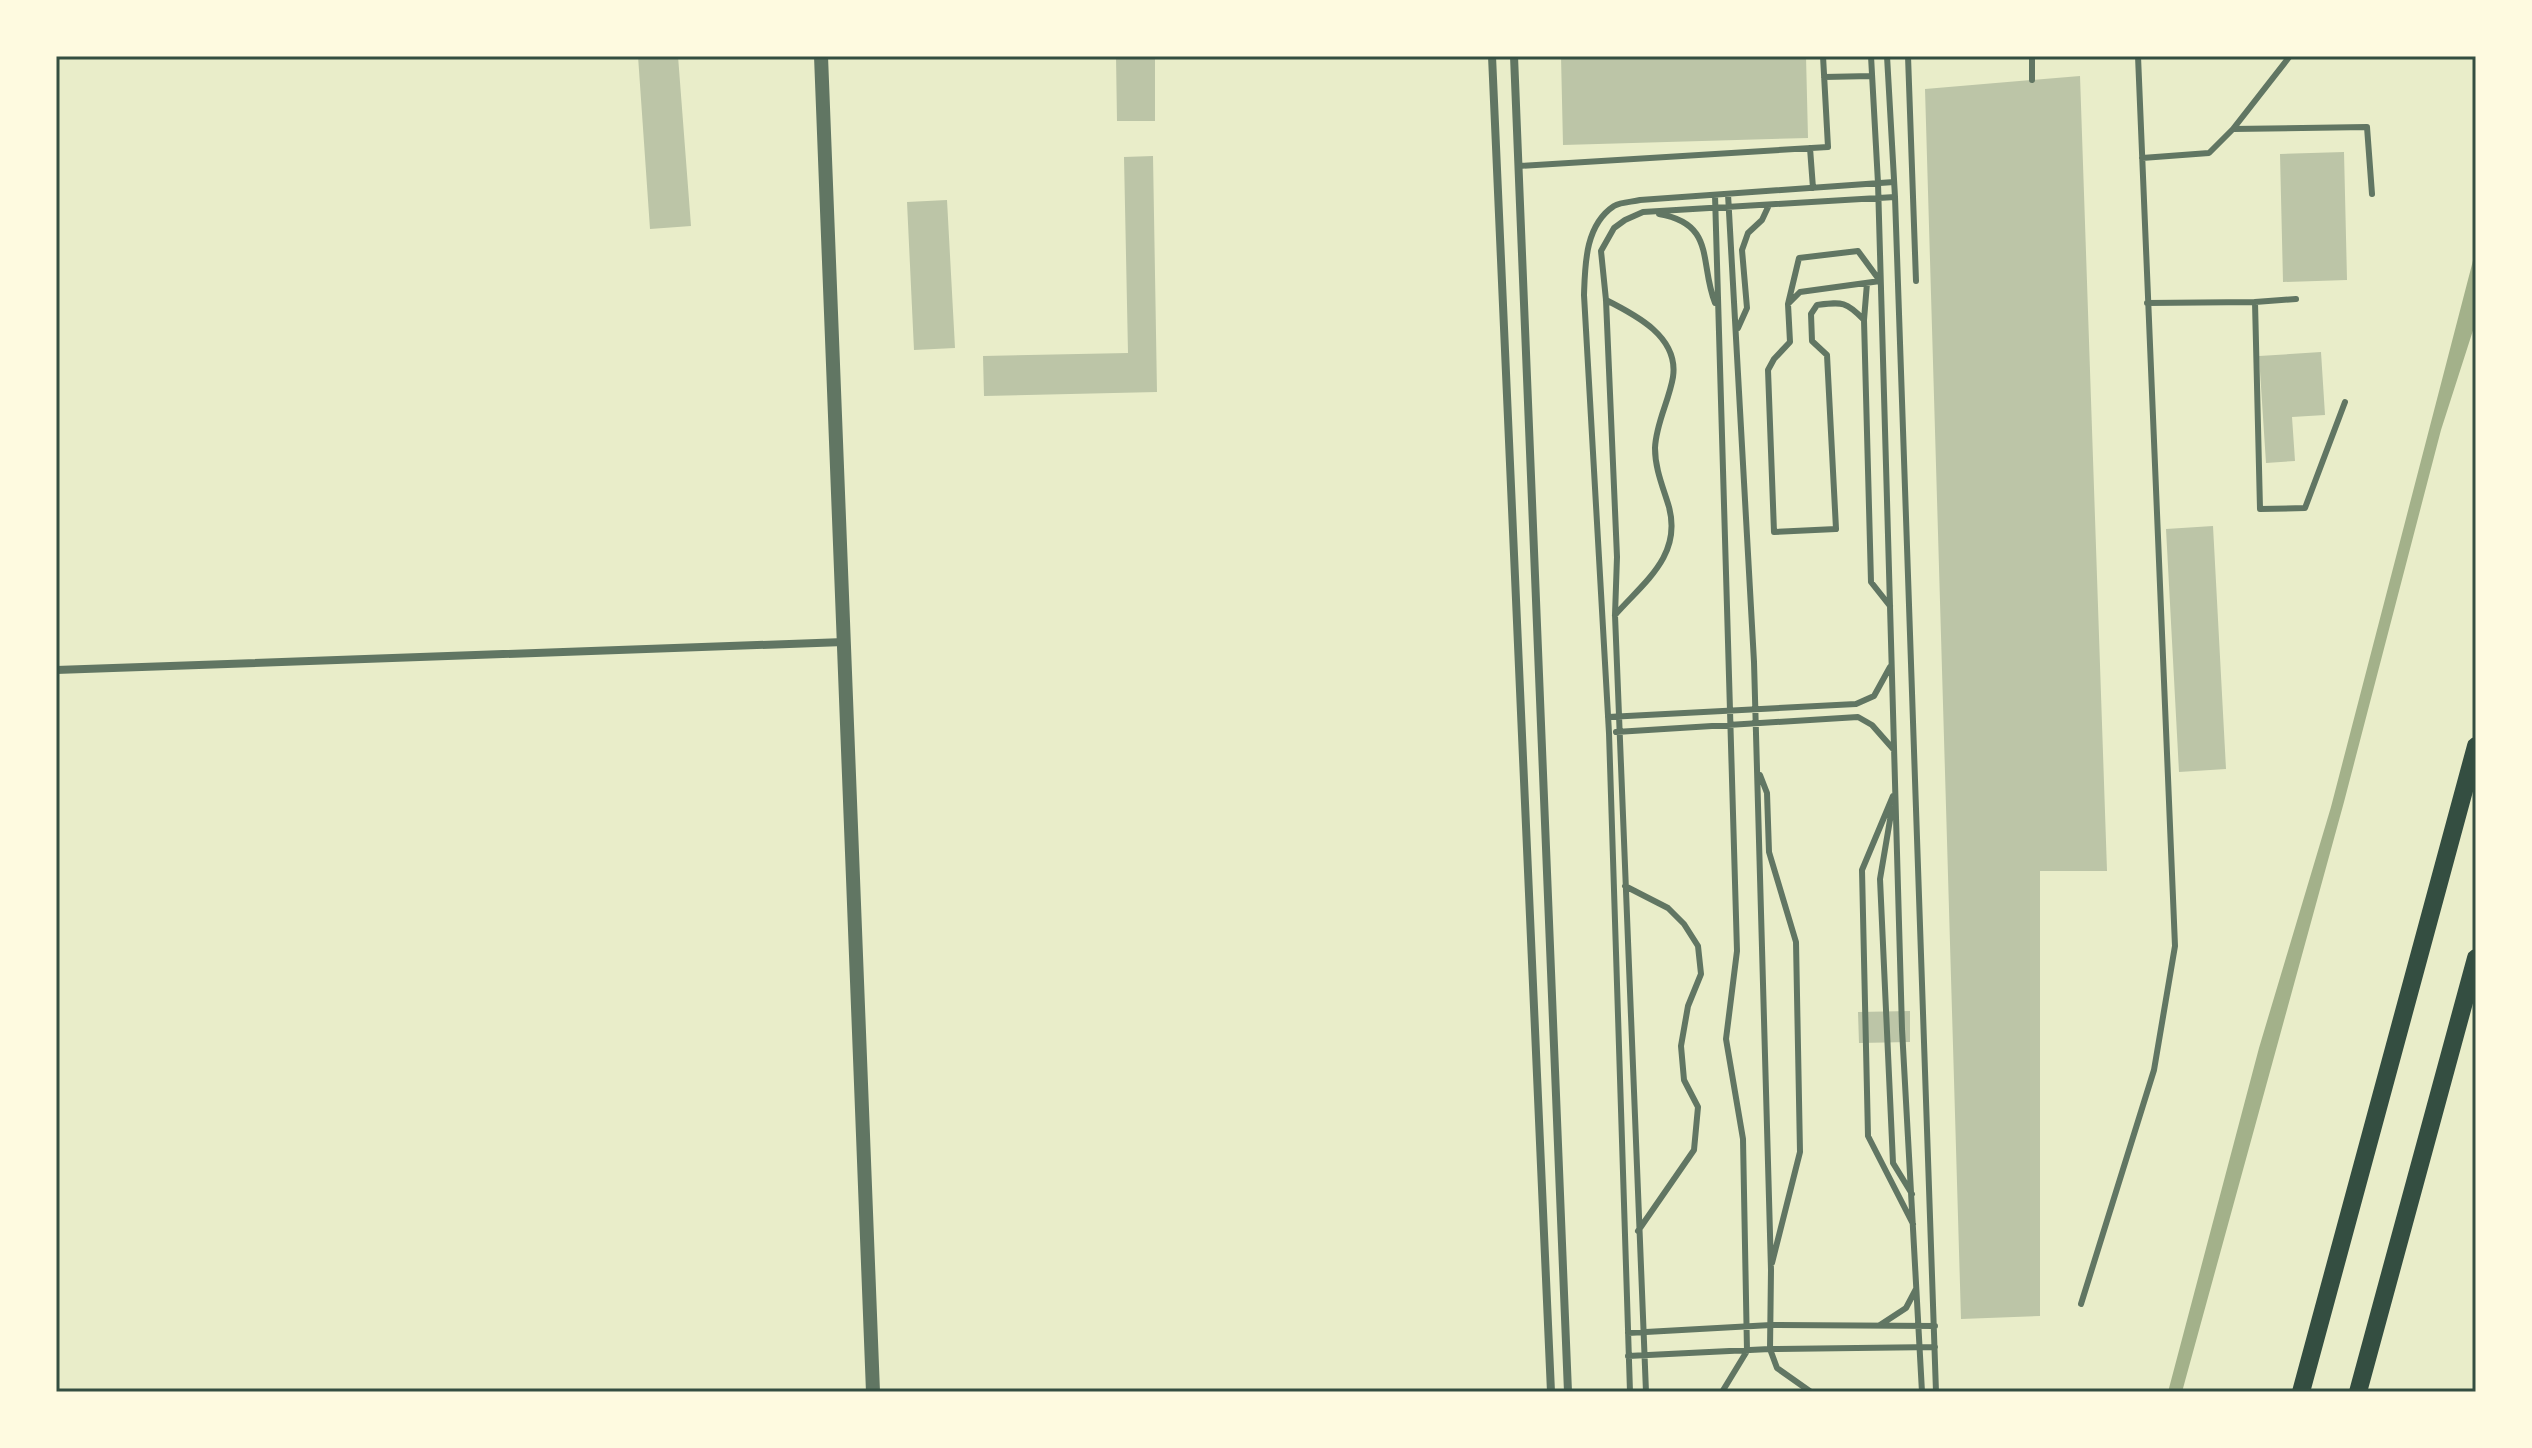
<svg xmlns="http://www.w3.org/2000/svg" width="2532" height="1448" viewBox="0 0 2532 1448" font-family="'Varela Round',sans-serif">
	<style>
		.water { fill: #a3b18a }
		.building { fill: #bcc5a7 }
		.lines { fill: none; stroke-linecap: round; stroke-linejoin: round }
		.service { stroke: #617663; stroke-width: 6 }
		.minor { stroke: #617663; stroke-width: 8 }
		.tertiary { stroke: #617663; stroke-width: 14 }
		.primary { stroke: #344e41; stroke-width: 18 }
		.neatline { fill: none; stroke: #344e41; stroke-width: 3 }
	</style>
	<rect width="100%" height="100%" fill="#e9edc9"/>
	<path class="water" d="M2476 249V321L2441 430 2344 802 2182 1392H2168L2259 1048 2331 807Z"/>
	<path class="building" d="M638 56H678L691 226 650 229Z
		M1116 56H1155V121H1117Z
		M1561 56H1806L1808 138 1563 145Z
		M2080 76 2107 871H2040V1316L1961 1319 1925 89Z
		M2344 152 2347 280 2283 282 2280 154Z
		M1153 156 1157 392 984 396 983 356 1128 353 1124 157Z
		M947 200 955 348 914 350 907 202Z
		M2321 352 2325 415 2292 417 2295 461 2266 463 2259 356Z
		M2213 526 2226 769 2179 772 2166 529Z
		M1910 1011V1042L1859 1043 1858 1012Z"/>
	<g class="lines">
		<path class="service" d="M1871 56 1878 183 1902 1029 1922 1392
			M1887 56 1895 197 1936 1392
			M1908 56 1916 281
			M2032 56V80
			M1824 77 1872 76
			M2233 129 2290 56
			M1810 148 1813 188
			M2142 158 2209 153 2233 129 2367 127 2372 194
			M1518 166 1828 147 1823 56
			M1728 194 1754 662 1771 1270 1770 1349 1777 1368 1811 1392
			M1715 195 1737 951 1726 1039 1743 1139 1747 1351 1722 1392
			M1659 214C1716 224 1699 262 1715 303
			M1606 300C1636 315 1679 337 1673 377 1669 401 1656 423 1655 448 1655 469 1663 487 1669 507 1682 556 1644 582 1615 615
			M2255 302 2296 299
			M2147 303 2255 302 2260 509 2305 508 2345 402
			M1788 304 1799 258 1858 251 1880 281 1800 292 1788 304 1790 342 1774 359 1768 370 1774 532 1836 529 1827 355 1812 341 1811 314 1817 305C1842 302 1846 301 1864 320L1871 582 1890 606
			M1864 320 1867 283
			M1738 328 1747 308 1742 250 1748 233 1762 220 1769 205
			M1608 717 1856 704 1874 696 1890 667
			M1616 732 1858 717 1872 725 1894 750
			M1760 775 1767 793 1769 852 1796 942 1800 1152 1772 1263
			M1893 796 1862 870 1868 1136 1913 1224
			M1892 808 1880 879 1893 1163 1912 1194
			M1625 886 1668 908 1684 924 1698 946 1701 974 1688 1006 1681 1046 1684 1080 1698 1107 1694 1150 1638 1231
			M2081 1304 2154 1070 2175 946 2138 56
			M1880 1325 1906 1308 1916 1289
			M1628 1333 1771 1325 1935 1326
			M1628 1356 1770 1349 1935 1347
			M1630 1392 1609 733 1584 295C1585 265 1585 225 1614 206 1621 202 1632 202 1640 200L1894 182
			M1646 1392 1615 615 1617 557 1606 300 1601 251 1614 228 1625 220 1643 212 1895 197"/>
		<path class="minor" d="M1492 56 1551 1392
			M1514 56 1568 1392
			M56 670 844 642"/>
		<path class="tertiary" d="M821 56 873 1392"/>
		<path class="primary" d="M2301 1392 2476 746
			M2358 1392 2476 958"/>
	</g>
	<rect width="2532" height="1448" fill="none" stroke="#fefae0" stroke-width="116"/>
	<rect x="58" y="58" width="2416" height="1332" class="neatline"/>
</svg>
